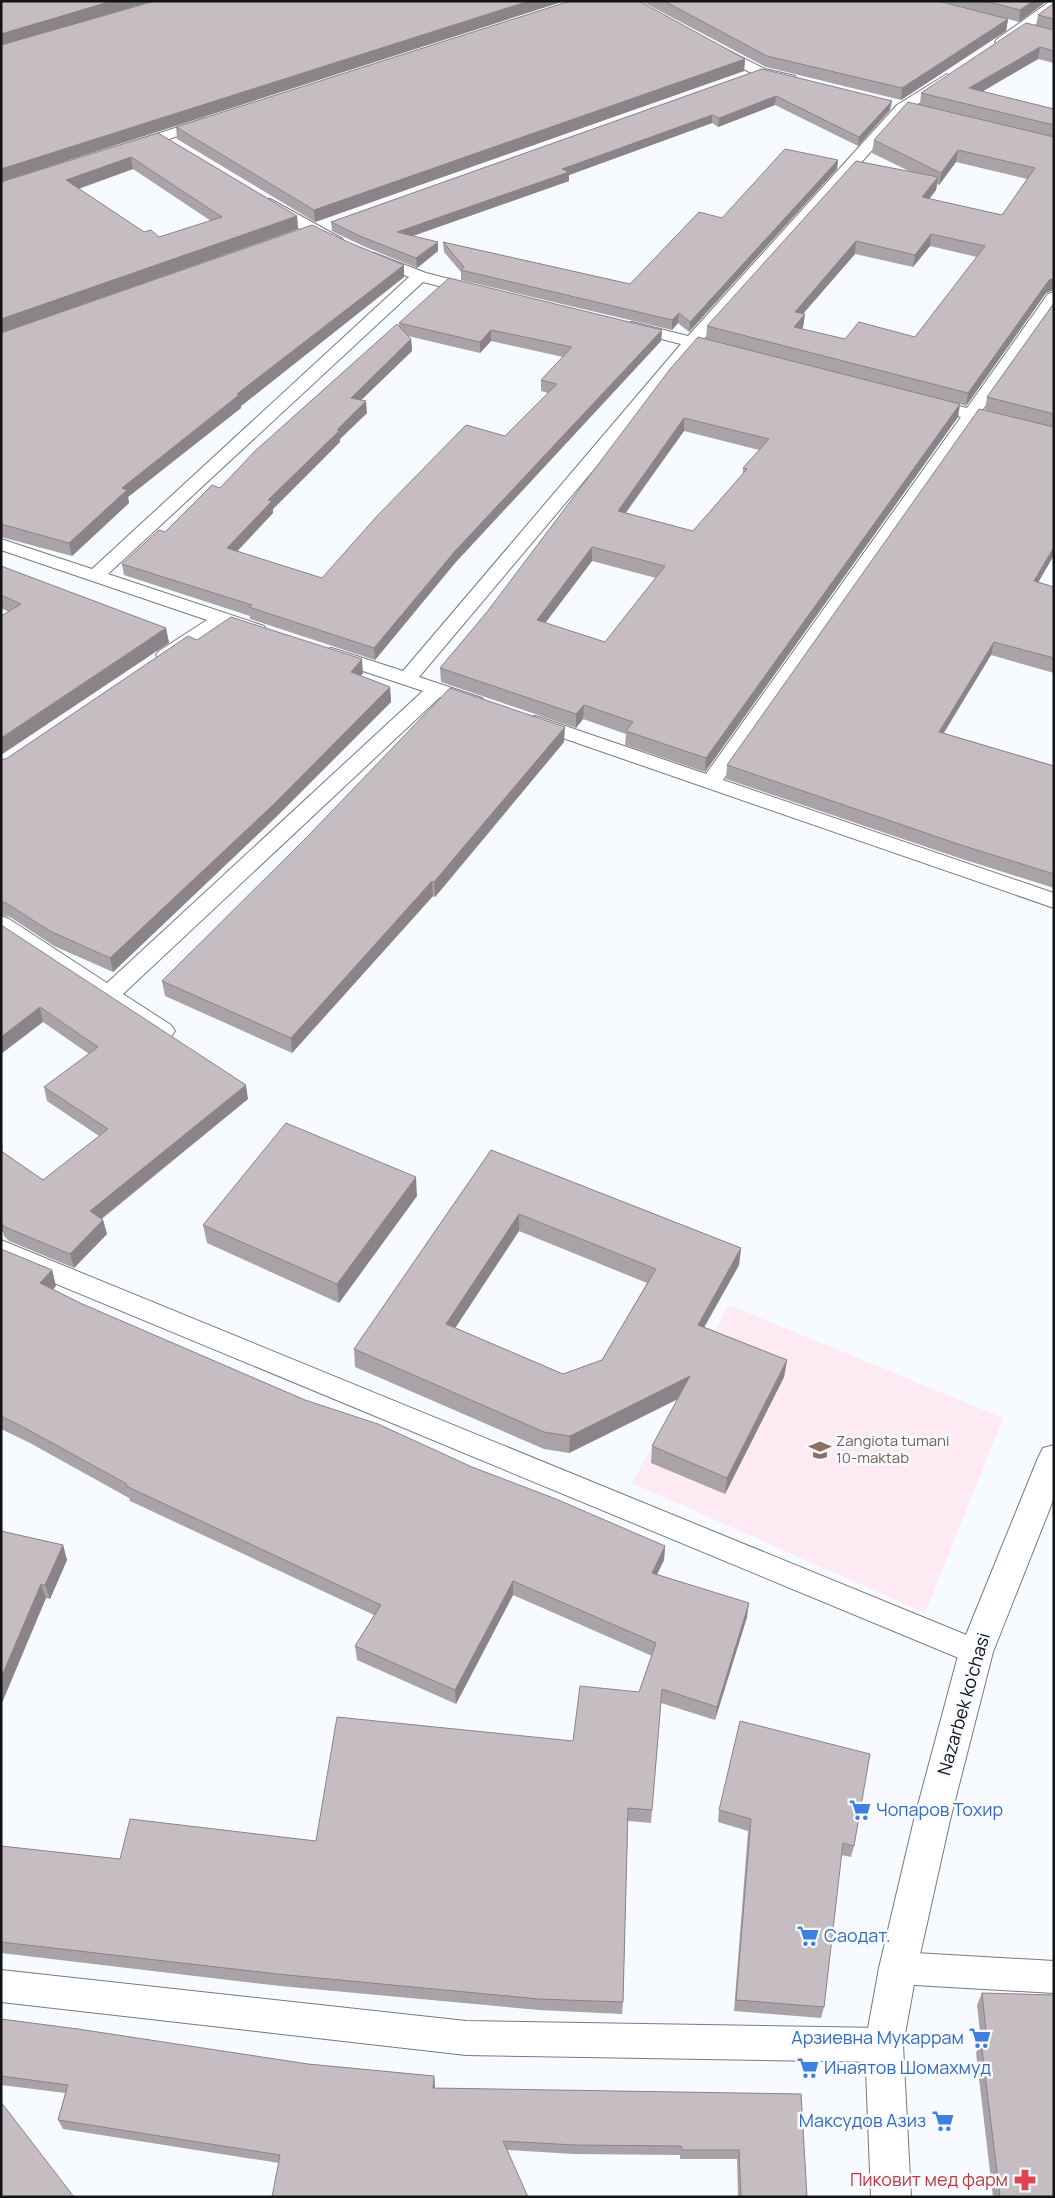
<svg xmlns="http://www.w3.org/2000/svg" width="1055" height="2198" viewBox="0 0 1055 2198" font-family="Manrope,sans-serif">
	<style>
		.education { fill: #fdeaf3 }
		.lines { fill: none; stroke-linecap: round; stroke-linejoin: round }
		.minor-casing { stroke: #767a80; stroke-width: 2 }
		.secondary-casing { stroke: #767a80; stroke-width: 2 }
		.minor { fill: #fff; fill-rule: evenodd }
		.secondary { fill: #fff; fill-rule: evenodd }
		.wall { fill: #a9a3a7; fill-rule: evenodd }
		.shaded-wall { fill: #8a8488 }
		.building { fill: #c5bdc2; stroke: #8a8488; fill-rule: evenodd }
		.labels { text-anchor: middle; stroke-width: 5; stroke-linejoin: round; paint-order: stroke }
		.education-label { font-size: 15px; fill: #785e54; stroke: #f7faff; text-anchor: start }
		.near-street-label { font-size: 18px; fill: #121315; stroke: #f7faff }
		.near-shop-label { font-size: 18px; fill: #366cbe; stroke: #f7faff; text-anchor: start }
		.near-health-label { font-size: 18px; fill: #be3a42; stroke: #f7faff; text-anchor: end }
	</style>
	<rect width="100%" height="100%" fill="#f7faff"/>
	<path class="education" d="M729 1305 1003 1418 925 1613 632 1483Z"/>
	<g class="lines">
		<g class="minor-casing">
			<path id="minor" d="M1054 1V11L1007 45H997L995 42 997 39 1049 2Z
				M717 45 765 69 795 76 797 79 790 83 755 75 712 52 710 49 712 46Z
				M947 74 954 78 952 81 907 111 703 340 729 347 731 350 729 353 723 355 696 348 419 677 482 698 485 702 482 706 475 708 440 697 123 994 171 1025 175 1031 171 1037 163 1039 155 1037 1 935V916L9 919 107 983 423 691 324 658 321 654 324 650 331 648 338 650 403 671 681 344 626 330 624 327 626 324 632 322 688 336 897 105Z
				M206 118 211 119 213 122 211 125 139 149 134 150 127 146 129 143Z
				M270 199 341 238 344 241 341 244C324 249 281 216 265 206L263 203 265 200Z
				M374 253 426 273 481 287 483 290 481 293 475 295 423 282 108 574 264 626 267 630 264 634 257 636 224 625 173 659 166 661 159 659 156 655 159 651 207 620 1 550V539L92 569 409 277 369 261 366 258 369 255Z
				M1054 292V309L981 412 1054 430V440L975 420 723 780 1054 893V908L528 726 525 722 528 718 535 716 542 718 706 774 961 417 921 407 919 403 921 399 927 398 967 408 1048 294Z
				M1 1240 986 1643 991 1652 986 1661 976 1665 966 1661 1 1261Z
				M898 1952 1054 1961V1993L898 1984 887 1979 882 1968 887 1957Z
				M1 1970 466 2021 884 2028 896 2033 901 2045 896 2057 884 2062 466 2055 1 2002Z"/>
		</g>
		<g class="secondary-casing">
			<path id="secondary" d="M1054 1445V1498L993 1652 950 1820 917 1968 903 2045 911 2197H871L865 2045 879 1968 914 1820 959 1652 1038 1458 1043 1448Z"/>
		</g>
		<use href="#minor" class="minor"/>
		<use href="#secondary" class="secondary"/>
	</g>
	<path class="wall" d="M1 1H153L92 19 2 182 158 133 297 216 298 229 1 333ZM133 169 211 221 159 237 144 232 79 189Z
		M641 1H938L1005 18 939 1H1047L1019 22 1008 19 1006 31 901 100 766 67Z
		M1054 3V63L1038 59 982 92 1054 109V290L1046 293 966 406 960 404 958 417 705 772 625 745 626 734 583 719 576 728 441 682 440 668 487 612 706 339 707 326 913 173 872 153 874 140 920 105 921 93 1036 26 1038 15ZM956 162 1027 179 1002 215 929 199 936 190 937 184 939 185ZM930 246 977 257 915 337 845 339 802 329 803 327 805 314H803L855 254 913 267ZM684 431 759 450 743 468V474L693 531 626 513ZM592 561 656 578 605 642 545 623Z
		M745 59 744 71 315 222 177 139 176 127Z
		M762 69 890 110 858 146 775 105 718 127 712 123 569 175V181L413 236 438 251 417 268 363 246 332 231 331 222Z
		M838 160 837 169 689 332 678 323 672 330 461 280V272L444 252 443 242 630 284 722 218Z
		M350 243 404 265V277L241 406V408L128 497 129 503 72 556 1 537V333Z
		M1054 303V555L1038 582 1054 587V673L991 655 944 733 1054 766V888L959 858 726 779 727 765 1026 421 985 410 987 397Z
		M399 323 662 330 661 341 455 563 375 660 250 619V616L124 575 122 564 165 532 220 488 399 327ZM408 336 480 353 491 341 563 357 541 380V391L548 393 505 436 322 578 237 551 273 513V509L340 442V439L367 413 361 400 412 351 411 339Z
		M1 566 166 628 169 643 9 612 1 608Z
		M197 640 363 673 361 676 390 687 391 702 275 818 113 972 54 946 10 917 1 915V759H6Z
		M564 742 435 897 433 896 292 1053 165 996 162 981Z
		M1 925 248 1099 102 1219 103 1220 107 1234 74 1268 9 1241 4 1236 3 1232 1 1231V1151L43 1180 99 1136 47 1101 44 1087 89 1054 43 1022Z
		M491 1150 741 1248 739 1265 704 1327 787 1360 784 1377 725 1494 651 1463 652 1446 678 1399 569 1453 544 1449 355 1367 354 1349ZM519 1231 647 1283 602 1360 563 1374 455 1328Z
		M417 1196 339 1303 207 1243 203 1225Z
		M1 1249 52 1270 56 1286 53 1289 80 1303 305 1400 472 1467 665 1546 664 1560 657 1574 747 1617 715 1720 661 1703 651 1823 628 1821 623 2002 622 2014 539 2010 280 1986 1 1953V1846L120 1859 316 1841 573 1741 639 1692 652 1656 513 1595 456 1704 357 1660 355 1646 374 1615 130 1501 129 1498 30 1443 1 1429Z
		M1 1531 63 1545 67 1560 50 1599 46 1598 1 1705Z
		M719 1810 854 1846 851 1857 841 1855 824 2007 821 2018 734 2011 748 1831 718 1822Z
		M982 1993 1044 1995 1054 2197H993L976 2053 981 2041 977 2005Z
		M1 2019 308 2064 434 2076 435 2088 801 2094 807 2197H738L737 2159H680V2155L574 2154 507 2150 279 2163 63 2129 58 2120 65 2093 1 2085Z"/>
	<path class="shaded-wall" d="M112 1H153L1 46V34Z
		M529 1H565L1 182V169Z
		M1033 1H1047L1019 22 1020 10Z
		M1008 19 1006 31 901 100 902 88Z
		M1040 47 1038 59 967 100 969 88Z
		M745 59 744 71 315 222 314 210Z
		M776 96 775 105 718 127 719 118Z
		M892 101 890 110 858 146 859 137Z
		M712 115V123L569 175V181L398 241 397 232 562 169Z
		M958 150 956 162 939 185 941 173Z
		M131 157 133 169 68 192 66 180Z
		M838 160 837 169 689 332 690 322Z
		M938 177 936 190 921 210 922 197Z
		M297 216 298 229 1 333V319Z
		M931 234 930 246 913 267 915 255Z
		M856 241 855 254 793 325 795 312Z
		M438 242V251L417 268 416 258Z
		M404 265V277L241 406V408L128 497 129 503 72 556 69 543 122 488 237 394Z
		M1054 278 1053 290 1046 293 966 406 968 393 1049 280Z
		M679 313 678 323 672 330V320Z
		M805 314 803 327 793 339 794 327Z
		M491 330V341L480 353V342Z
		M662 330 661 341 455 563 375 660 374 648 455 551Z
		M411 339 412 351 352 409 351 398Z
		M366 401 367 413 340 439V442L273 509V513L229 560 227 548 268 500Z
		M960 404 958 417 705 772 706 758Z
		M684 418V431L617 524 618 511Z
		M592 547V561L537 634V620Z
		M1054 547V555L1031 595 1034 581Z
		M166 628 169 643 1 755V738Z
		M994 642 991 655 936 745 939 732Z
		M362 659 363 673 352 687 351 672Z
		M390 687 391 702 275 818 113 972 110 958Z
		M584 705 583 719 576 728V714Z
		M565 727 564 742 435 897 434 882Z
		M432 881 433 896 292 1053 291 1038Z
		M40 1007 43 1022 1 1054V1037Z
		M246 1085 248 1099 93 1225 90 1211Z
		M1 1140 3 1148 1 1150Z
		M416 1177 417 1196 339 1303 337 1284Z
		M519 1214V1231L446 1342V1324Z
		M103 1220 107 1234 74 1268 70 1254Z
		M741 1248 739 1265 696 1342 698 1325Z
		M52 1270 56 1286 44 1298 40 1283Z
		M787 1360 784 1377 725 1494 727 1478Z
		M690 1376 688 1394 569 1453 570 1436Z
		M63 1545 67 1560 50 1599 45 1585Z
		M665 1546 664 1560 651 1587 652 1573Z
		M513 1581V1595L456 1704 455 1690Z
		M41 1584 46 1598 1 1705V1678Z
		M749 1603 747 1617 715 1720 717 1707Z
		M434 2076 435 2086 434 2097 433 2088Z"/>
	<path class="building" d="M1 1H112L1 34Z
		M155 1H529L1 169V45Z
		M570 1H639L745 59 314 210 176 127Z
		M664 1H938L1008 19 902 88 767 56Z
		M985 1H1033L1020 10Z
		M1054 3V19L1038 15Z
		M1026 23 1054 30V51L1040 47 969 88 1054 109V125L921 93Z
		M762 69 892 101 859 137 776 96 719 118 712 115 562 169 569 172 397 232 438 242 416 258 362 237 331 222Z
		M908 102 1054 137V278L1049 280 968 393 707 326 856 161 938 177 922 197 1002 215 1035 168 958 150 941 173 874 140ZM931 234 985 246 915 337 859 322 845 339 794 327 805 314 795 312 856 241 915 255Z
		M158 133 297 216 1 319V182ZM131 157 222 217 159 237 151 230 144 232 66 180Z
		M785 149 838 160 690 322 679 313 672 320 461 270 464 267 443 242 630 284 699 212 722 218Z
		M312 225 350 243 404 265 237 394 239 395 122 488 127 490 69 543 1 524V333Z
		M449 278 662 330 455 551 374 648 249 607 252 605 122 564 159 530 165 532 212 485 220 488 255 451 397 324 411 339 351 398 366 401 337 430 339 431 268 500 272 501 227 548 322 578 377 516 466 425 505 436 557 384 541 380 572 347 491 330 480 342 399 323Z
		M1054 303V414L987 397Z
		M698 337 960 404 706 758 626 731 633 722 584 705 576 714 440 668 487 612 670 369ZM684 418 769 439 743 468 747 469 693 531 618 511ZM592 547 665 566 605 642 537 620Z
		M979 409 1054 427V547L1034 581 1054 587V658L994 642 939 732 1054 766V874L961 845 727 765Z
		M1 566 166 628 1 738V616L21 604 1 595Z
		M231 617 362 659 351 672 390 687 274 804 110 958 50 931 6 903 1 901V759H6L188 636 197 640Z
		M450 688 565 727 434 882 432 881 291 1038 162 981 307 837Z
		M1 925 246 1085 90 1211 103 1220 70 1254 5 1227 1 1223 2 1220H1V1151L43 1180 108 1129 44 1087 98 1047 40 1007 1 1037Z
		M286 1123 416 1177 337 1284 203 1225Z
		M491 1150 741 1248 698 1325 787 1360 727 1478 652 1446 690 1376 570 1436 544 1432 354 1349ZM519 1214 656 1269 602 1360 563 1374 446 1324Z
		M1 1249 52 1270 40 1283 80 1303 305 1400 378 1424 472 1467 556 1499 665 1546 652 1573 749 1603 717 1707 662 1689 652 1810 628 1808 623 2002 539 1999 277 1974 1 1942V1846L120 1859 130 1819 316 1841 337 1717 573 1741 580 1686 639 1692 656 1643 513 1581 455 1690 355 1646 381 1605 126 1486 127 1484 25 1428 1 1416Z
		M1 1531 63 1545 45 1585 41 1584 1 1678Z
		M740 1721 870 1754 854 1846 843 1843 824 2007 736 2000 751 1819 719 1810Z
		M982 1993 1054 1995V2197H1000L981 2041H987Z
		M1 2019 78 2029 308 2064 434 2076 433 2088 801 2094 807 2197H741L739 2150H682L681 2146 575 2145 503 2141 528 2197H272L280 2155 58 2120 68 2085 1 2076Z
		M1 2102 74 2197H1Z"/>
	<defs>
		<g id="school-bare" transform="scale(1.725)"><path d="M0-5L7-2L0 1L-7-2ZM-4 1L0 2.5L4 1V4Q0 6-4 4Z" fill="#8d6e63" stroke="#f7faff" stroke-width="2.5" paint-order="stroke"/></g>
		<g id="supermarket-bare" transform="scale(1.725)"><path d="M-6-5.5h2.5l.6 2H6L4.5 2H-2.5L-4.4-4H-6ZM-1.5 3.2a1.3 1.3 0 1 0 .1 0ZM3 3.2a1.3 1.3 0 1 0 .1 0Z" fill="#3f7fe0" stroke="#f7faff" stroke-width="2.5" paint-order="stroke"/></g>
		<g id="pharmacy-bare" transform="scale(1.725)"><path d="M-2-6h4v4h4v4h-4v4h-4v-4h-4v-4h4Z" fill="#e0444e" stroke="#f7faff" stroke-width="2.5" paint-order="stroke"/></g>
	</defs>
	<g fill-rule="evenodd">
		<use href="#school-bare" x="820" y="1450"/>
		<use href="#supermarket-bare" x="860" y="1810"/>
		<use href="#supermarket-bare" x="808" y="1936"/>
		<use href="#supermarket-bare" x="980" y="2038"/>
		<use href="#supermarket-bare" x="808" y="2068"/>
		<use href="#supermarket-bare" x="943" y="2121"/>
		<use href="#pharmacy-bare" x="1025" y="2180"/>
	</g>
	<g class="labels">
		<g class="education-label">
			<text x="836" y="1446">Zangiota tumani<tspan x="836" dy="17">10-maktab</tspan></text>
		</g>
		<g class="near-street-label">
			<text transform="translate(964 1704) rotate(-74)" y="6">Nazarbek ko'chasi</text>
		</g>
		<g class="near-shop-label">
			<text x="876" y="1816">Чопаров Тохир</text>
			<text x="824" y="1942">Саодат.</text>
			<text x="964" y="2044" text-anchor="end">Арзиевна Мукаррам</text>
			<text x="824" y="2074">Инаятов Шомахмуд</text>
			<text x="926" y="2127" text-anchor="end">Максудов Азиз</text>
		</g>
		<g class="near-health-label">
			<text x="1008" y="2186">Пиковит мед фарм</text>
		</g>
	</g>
	<rect width="1055" height="2198" fill="none" stroke="#121315" stroke-width="5"/>
</svg>
